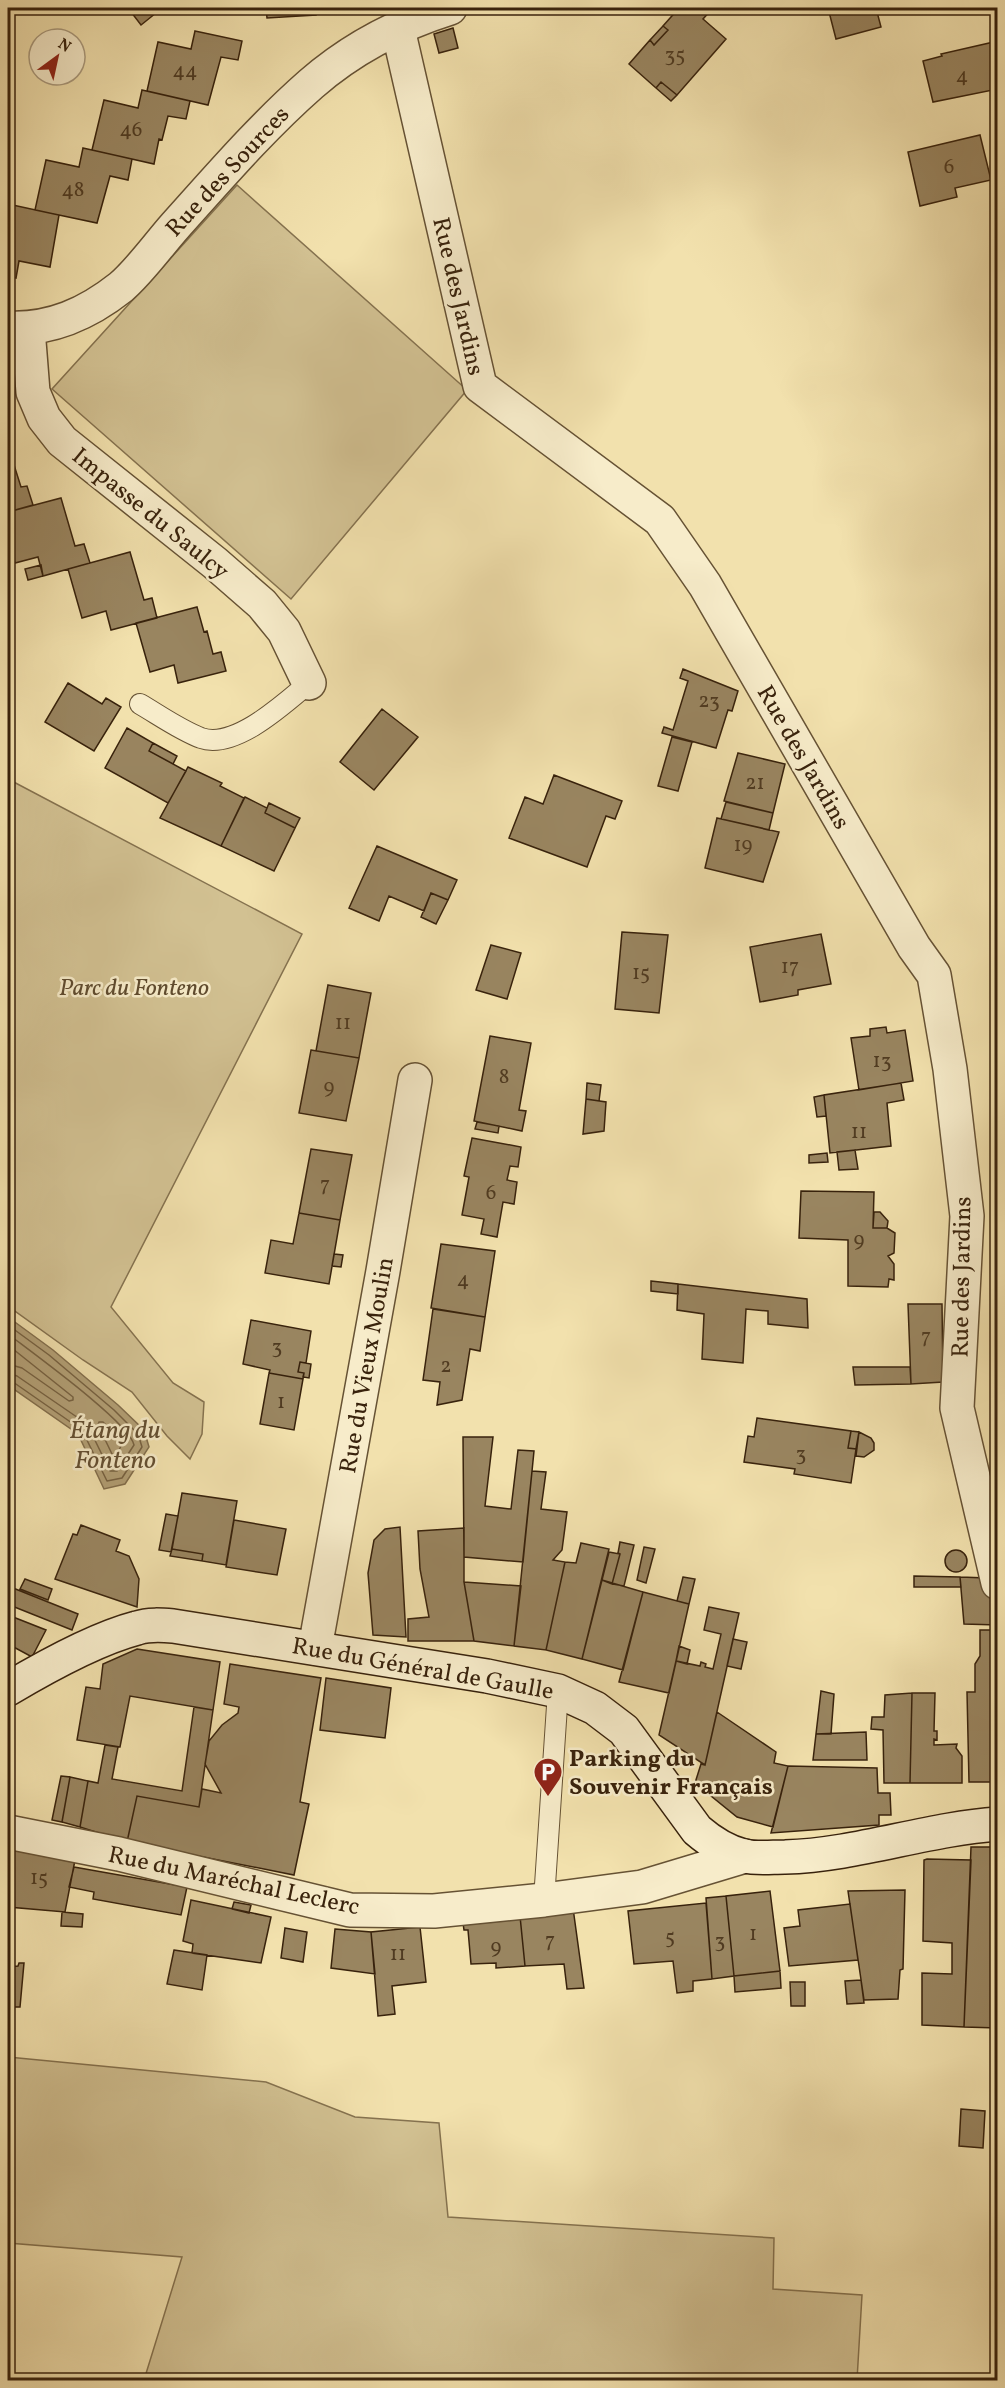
<svg xmlns="http://www.w3.org/2000/svg" width="1005" height="2388" viewBox="0 0 1005 2388" font-family="Vollkorn,serif">
	<style>
		.green { fill: #d2c192; stroke: #85724f; stroke-width: 1.5 }
		.water { fill: #b3a076; stroke: #826e4c; stroke-width: 1.5 }
		.lines { fill: none; stroke-linecap: round; stroke-linejoin: round }
		.shore { stroke: #766141; stroke-width: 1.5 }
		.building { fill: #998560; stroke: #38220c; stroke-width: 1.5 }
		.lane-casing { stroke: #665234; stroke-width: 22 }
		.street-casing { stroke: #665234; stroke-width: 36 }
		.secondary-casing { stroke: #38220c; stroke-width: 36 }
		.lane { stroke: #f7ecca; stroke-width: 20 }
		.street { stroke: #f7ecca; stroke-width: 33 }
		.secondary { stroke: #f7ecca; stroke-width: 33 }
		.labels { text-anchor: middle; stroke-width: 5; stroke-linejoin: round; paint-order: stroke }
		.number-label { font-size: 21px; fill: #503b21 }
		.street-label { font-size: 24px; fill: #38220c; stroke: #f7ecca }
		.park-label { font-size: 24px; font-style: italic; fill: #5e4a2e; stroke: #f7ecca }
		.poi-label { font-size: 24px; font-weight: bold; fill: #38220c; stroke: #f7ecca; text-anchor: start }
		.water-label { font-size: 26px; font-style: italic; fill: #634e31; stroke: #f7ecca }
	</style>
	<rect width="100%" height="100%" fill="#f2e1ad"/>
	<filter id="stains"><feTurbulence type="fractalNoise" baseFrequency=".00333" numOctaves="4"/><feColorMatrix values="0 0 0 0 .2 0 0 0 0 .09 0 0 0 0 .02 0 0 0 .5 -.17"/></filter>
	<radialGradient id="worn" r=".72"><stop offset=".6" stop-color="#630" stop-opacity="0"/><stop offset="1" stop-color="#630" stop-opacity=".3"/></radialGradient>
	<path class="green" d="M237 185 467 390 291 599 52 389Z
		M8 779 302 934 111 1307 173 1383 204 1402 202 1434 190 1459 167 1436 132 1392 83 1360 8 1306Z
		M8 2057 266 2082 355 2117 439 2123 448 2217 774 2238 773 2289 862 2295 857 2380H144L182 2257 8 2243Z"/>
	<path class="water" d="M8 1317 53 1350 118 1405 144 1430 149 1447 125 1484 104 1489 78 1434 8 1385Z"/>
	<g class="lines">
		<path class="shore" d="M8 1325 49 1355 114 1410 138 1434 142 1447 122 1478 107 1481 82 1430 13 1382 8 1381
			M8 1334C30 1351 130 1423 134 1445L117 1471H110L87 1424 17 1376 8 1373
			M8 1345 73 1397V1400L69 1401 22 1368 8 1364
			M99 1422H103L123 1442 116 1456 112 1454 98 1425Z"/>
	</g>
	<path class="building" d="M128 8H152L156 13 141 25Z
		M266 8H315L316 15 267 18Z
		M679 8H713L703 19 726 39 677 95 661 82 656 88 629 64 650 40 654 45 668 30 663 26Z
		M828 8H876L881 27 836 39Z
		M663 26 668 30 654 45 650 40Z
		M453 28 458 48 439 53 434 34Z
		M195 31 242 41 238 60 221 57 208 105 147 91 158 42 191 49Z
		M998 41V89L933 102 923 61 942 56 941 54Z
		M661 82 677 95 671 101 656 88Z
		M142 90 190 101 186 119 168 116 162 140 159 139 154 164 92 150 104 100 138 108Z
		M980 135 991 180 955 188 957 197 920 206 908 152Z
		M83 148 132 159 128 180 110 176 97 223 35 210 46 160 79 167Z
		M8 204 59 215 50 267 19 261 16 278 8 276Z
		M8 446 21 487 27 486 33 505 8 512Z
		M61 498 75 546 84 544 90 563 43 576 38 557 15 563 8 539V512Z
		M130 552 144 600 152 598 157 618 111 630 106 611 82 618 68 569Z
		M41 565 43 576 28 580 25 569Z
		M197 607 204 632 207 631 213 654 221 652 226 671 178 683 174 665 150 672 136 623Z
		M683 669 738 691 732 711 728 710 716 748 662 733 664 727 673 730 688 681 680 678Z
		M68 683 102 704 106 698 121 707 94 751 45 722Z
		M382 709 418 737 374 790 340 762Z
		M127 728 153 743 149 751 186 771 168 803 105 768Z
		M672 737 692 742 678 791 658 786Z
		M153 743 177 756 173 764 149 751Z
		M738 753 785 764 773 813 724 801Z
		M188 767 222 783 220 786 244 798 221 846 160 818Z
		M554 775 622 801 615 819 606 816 587 867 509 838 525 797 543 804Z
		M245 797 267 808 265 813 295 828 274 871 221 846Z
		M726 802 773 813 769 830 721 819Z
		M269 803 300 818 295 828 265 813Z
		M717 818 779 832 763 882 705 868Z
		M377 846 457 880 448 900 431 893 424 911 389 896 379 921 349 908Z
		M431 893 448 900 436 924 421 917Z
		M622 932 668 935 659 1013 615 1009Z
		M821 934 831 984 798 990V995L760 1002 750 947Z
		M491 945 521 953 507 999 476 990Z
		M328 985 371 993 359 1058 316 1051Z
		M886 1027 887 1033 905 1030 913 1081 859 1090 851 1038 870 1036V1029Z
		M490 1036 531 1043 519 1110 526 1111 522 1131 474 1121Z
		M311 1050 359 1058 346 1121 299 1113Z
		M587 1083 601 1085 599 1101 586 1099Z
		M901 1083 904 1100 887 1103 891 1146 830 1153 824 1095Z
		M824 1095 826 1116 817 1117 814 1097Z
		M586 1099 606 1102 604 1131 583 1134Z
		M477 1122 499 1126 498 1133 475 1129Z
		M472 1138 521 1147 518 1167 510 1166 507 1180 517 1182 514 1204 503 1202 497 1237 481 1234 484 1219 462 1215 469 1177 464 1176Z
		M311 1149 352 1155 340 1220 299 1213Z
		M855 1150 858 1169 839 1170 837 1152Z
		M827 1153 828 1162 809 1163V1155Z
		M801 1191 874 1192 873 1228H887L895 1233 894 1253 888 1256 894 1264V1280L889 1279 888 1287 848 1286V1240L799 1238Z
		M874 1212H880L888 1221 887 1228H873Z
		M299 1213 340 1220 329 1284 265 1273 271 1240 293 1244Z
		M441 1244 495 1251 485 1317 431 1308Z
		M334 1254 343 1255 341 1267 332 1266Z
		M651 1281 678 1284V1294L651 1291Z
		M678 1284 807 1299 808 1328 768 1324V1311L746 1309 743 1363 702 1359 704 1314 677 1310Z
		M908 1304H942L943 1382 911 1384Z
		M433 1309 485 1317 480 1351 470 1349 462 1400 437 1405 440 1382 423 1380Z
		M251 1320 311 1331 306 1363 300 1362 298 1372 304 1373 303 1379 269 1373 270 1370 243 1364Z
		M300 1362 311 1364 309 1378 303 1377 304 1373 298 1372Z
		M853 1367H910L911 1384 855 1385Z
		M269 1373 303 1379 294 1430 260 1424Z
		M757 1418 851 1431 848 1448 856 1449 851 1483 794 1474 795 1469 744 1462 748 1436 754 1437Z
		M851 1431 859 1432 856 1449 848 1448Z
		M859 1432 871 1438 874 1443V1450L864 1457 856 1456Z
		M463 1437H493L485 1506 511 1509 518 1450 534 1451 523 1562 464 1557Z
		M532 1471 546 1472 541 1509 567 1512 562 1550 553 1560 565 1562 546 1650 514 1646Z
		M182 1493 237 1501 226 1565 202 1561 203 1554 172 1549Z
		M166 1514 178 1516 171 1552 159 1550Z
		M234 1520 286 1529 277 1575 226 1567Z
		M81 1525 120 1540 116 1551 129 1556 139 1579 137 1607 55 1579 73 1534 77 1535Z
		M400 1527 406 1637 373 1635 368 1573 374 1540 385 1529Z
		M464 1528V1582L474 1641H408V1619L429 1617 420 1569 418 1531Z
		M620 1542 634 1545 624 1586 612 1584 620 1554 618 1553Z
		M581 1543 609 1549 582 1659 546 1650 565 1562 576 1563Z
		M644 1547 655 1549 646 1583 637 1580Z
		M172 1549 203 1554 202 1561 170 1556Z
		M945 1561a11 11 0 1 1 22 0a11 11 0 1 1-22 0Z
		M609 1552 620 1554 612 1584 602 1580Z
		M914 1576 960 1577 961 1587H914Z
		M683 1577 695 1579 689 1604 677 1601Z
		M960 1577 987 1578 998 1605V1625L964 1624Z
		M25 1579 52 1589 48 1600 20 1589Z
		M602 1580 643 1592 623 1670 582 1659Z
		M464 1582 521 1586 514 1646 474 1641Z
		M8 1586 78 1614 72 1630 12 1606 8 1615Z
		M643 1592 689 1604 669 1693 619 1682Z
		M709 1607 739 1613 705 1765 659 1735 676 1661 700 1666 701 1662 706 1664 705 1667 713 1669 721 1634 704 1630Z
		M8 1615 46 1630 32 1657 8 1644Z
		M980 1630H998V1782H969L967 1692H975V1664L980 1656Z
		M733 1639 747 1642 741 1669 727 1666Z
		M679 1646 690 1650 687 1664 676 1661Z
		M137 1649 220 1662 213 1710 130 1696 120 1747 77 1740 86 1687 100 1689 103 1664Z
		M230 1664 321 1678 300 1802 309 1804 294 1875 127 1842 137 1796 199 1807 202 1789 221 1793 205 1764 209 1741 222 1725 238 1713 239 1707 224 1704Z
		M326 1678 391 1688 385 1738 320 1730Z
		M821 1691 834 1694 831 1734H816Z
		M912 1693 910 1783H884L883 1730 871 1729 872 1717H884L885 1695Z
		M912 1693H935L934 1731H937V1740L934 1739V1745L957 1744 956 1748 962 1756V1783H910Z
		M194 1707 213 1710 199 1807 137 1796 127 1842 80 1827 88 1781 98 1783 105 1745 118 1747 112 1779 182 1791Z
		M717 1712 776 1752 774 1763 788 1766 773 1827 737 1817 695 1783 701 1764 705 1765Z
		M866 1732 867 1760H813L816 1734Z
		M788 1766 877 1768 878 1793H890L891 1815H879V1825L771 1833Z
		M61 1776 70 1777 62 1822 52 1820Z
		M70 1777 88 1781 80 1827 62 1822Z
		M8 1847 75 1860 65 1912 8 1907Z
		M971 1847H998V2028L964 2027Z
		M927 1859 971 1860 964 2027 922 2025V1973L952 1974V1943L923 1941 924 1860Z
		M74 1867 187 1887 181 1915 93 1899 94 1892 69 1887Z
		M905 1890 903 1969 900 1970 898 1999 864 2000 848 1891Z
		M770 1891 780 1971 734 1976 726 1896Z
		M726 1896 734 1976 712 1979 706 1898Z
		M191 1900 271 1917 261 1963 192 1953 193 1944 183 1941Z
		M234 1902 251 1905 249 1913 232 1909Z
		M706 1903 712 1979 693 1981V1991L677 1993 673 1961 634 1964 628 1911Z
		M850 1904 858 1960 789 1966 784 1928 800 1926 798 1910Z
		M573 1908 584 1988 567 1989 564 1964 525 1966 520 1916Z
		M62 1912 83 1914 82 1927 61 1926Z
		M520 1916 525 1966 496 1968V1963L471 1964 468 1930H464L463 1923Z
		M420 1927 426 1982 392 1986 395 2014 378 2016 371 1932Z
		M285 1928 307 1932 303 1962 281 1958Z
		M335 1929 371 1932 375 1974 331 1968Z
		M174 1950 207 1955 202 1990 167 1984Z
		M19 1963H24L20 2007H8V1967L18 1966Z
		M780 1971 781 1988 735 1992 734 1976Z
		M861 1980 864 2003 847 2004 845 1981Z
		M790 1982H805V2006H791Z
		M961 2109 985 2111 983 2148 959 2146Z"/>
	<g class="lines">
		<g class="lane-casing">
			<path id="lane" d="M140 704C159 715 180 730 201 738 235 750 285 703 309 683
				M544 1900 558 1691"/>
		</g>
		<g class="street-casing">
			<path id="street" d="M398 29 480 386 660 520 705 585 914 947 934 975 950 1069 967 1216 957 1408 998 1583
				M8 328C51 330 87 314 121 287 139 272 159 244 175 226 219 177 262 127 311 84 351 49 399 24 450 8
				M28 329 33 392 44 418 62 441 215 563 262 604 284 631 309 683
				M315 1648 383 1271 415 1080
				M8 1832 119 1854 350 1910 434 1911 544 1900 642 1887 745 1856"/>
		</g>
		<g class="secondary-casing">
			<path id="secondary" d="M8 1689C45 1667 95 1639 137 1628 149 1624 161 1625 173 1626L487 1676 558 1691 595 1708 624 1730 697 1830C711 1842 726 1852 744 1856 757 1859 772 1857 785 1857 857 1855 926 1829 998 1824"/>
		</g>
		<use href="#lane" class="lane"/>
		<use href="#street" class="street"/>
		<use href="#secondary" class="secondary"/>
	</g>
	<defs>
		<g id="parking-pin" transform="scale(1.5)"><path d="M0 17L-7.5 6A9.5 9.5 0 1 1 7.5 6Z" fill="#8f2418" stroke="#f7ecca"/><path d="M-3.5-5.5H1a3.5 3.5 0 0 1 0 7H-1V5.5H-3.5ZM-1-3.4V-.6H.8a1.4 1.4 0 0 0 0-2.8Z" fill="#fff"/></g>
	</defs>
	<g fill-rule="evenodd">
		<use href="#parking-pin" x="548" y="1772"/>
	</g>
	<g class="labels">
		<g class="number-label">
			<text x="675" y="61">35</text>
			<text x="185" y="77">44</text>
			<text x="962" y="82">4</text>
			<text x="131" y="136">46</text>
			<text x="949" y="173">6</text>
			<text x="73" y="196">48</text>
			<text x="709" y="707">23</text>
			<text x="755" y="789">21</text>
			<text x="743" y="851">19</text>
			<text x="790" y="973">17</text>
			<text x="641" y="979">15</text>
			<text x="343" y="1029">11</text>
			<text x="882" y="1067">13</text>
			<text x="504" y="1083">8</text>
			<text x="329" y="1093">9</text>
			<text x="859" y="1138">11</text>
			<text x="325" y="1191">7</text>
			<text x="491" y="1199">6</text>
			<text x="859" y="1246">9</text>
			<text x="463" y="1286">4</text>
			<text x="926" y="1343">7</text>
			<text x="277" y="1353">3</text>
			<text x="446" y="1372">2</text>
			<text x="281" y="1408">1</text>
			<text x="801" y="1460">3</text>
			<text x="39" y="1884">15</text>
			<text x="753" y="1940">1</text>
			<text x="670" y="1943">5</text>
			<text x="550" y="1947">7</text>
			<text x="720" y="1947">3</text>
			<text x="496" y="1953">9</text>
			<text x="398" y="1960">11</text>
		</g>
		<g class="street-label">
			<text transform="translate(227 171) rotate(-47)" y="8">Rue des Sources</text>
			<text transform="translate(459 296) rotate(77)" y="8">Rue des Jardins</text>
			<text transform="translate(151 513) rotate(39)" y="8">Impasse du Saulcy</text>
			<text transform="translate(804 757) rotate(60)" y="8">Rue des Jardins</text>
			<text transform="translate(961 1277) rotate(-89)" y="8">Rue des Jardins</text>
			<text transform="translate(366 1365) rotate(-80)" y="8">Rue du Vieux Moulin</text>
			<text transform="translate(423 1668) rotate(10)" y="8">Rue du Général de Gaulle</text>
			<text transform="translate(234 1880) rotate(12)" y="8">Rue du Maréchal Leclerc</text>
		</g>
		<g class="park-label">
			<text x="134" y="995">Parc du Fonteno</text>
		</g>
		<g class="poi-label">
			<text x="569" y="1766">Parking du<tspan x="569" dy="28">Souvenir Français</tspan></text>
		</g>
		<g class="water-label">
			<text x="115" y="1438">Étang du<tspan x="115" dy="30">Fonteno</tspan></text>
		</g>
	</g>
	<rect width="1005" height="2388" fill="none" stroke="#f2e1ad" stroke-width="30"/>
	<rect x="9" y="9" width="987" height="2370" fill="none" stroke="#38220c" stroke-width="3"/>
	<rect x="15" y="15" width="975" height="2358" fill="none" stroke="#38220c" stroke-width="1.5"/>
	<g transform="translate(57 57) rotate(33)"><circle r="28" fill="#f7ecca" stroke="#ab9b7e" stroke-width="1.5"/>
	<path d="M0-4.5L10 22L0 15L-10 22Z" fill="#8f2418"/>
	<text y="-9" font-size="16" font-weight="bold" text-anchor="middle" fill="#38220c">N</text>
	</g>
	<rect width="100%" height="100%" filter="url(#stains)"/>
	<rect width="100%" height="100%" fill="url(#worn)"/>
</svg>
